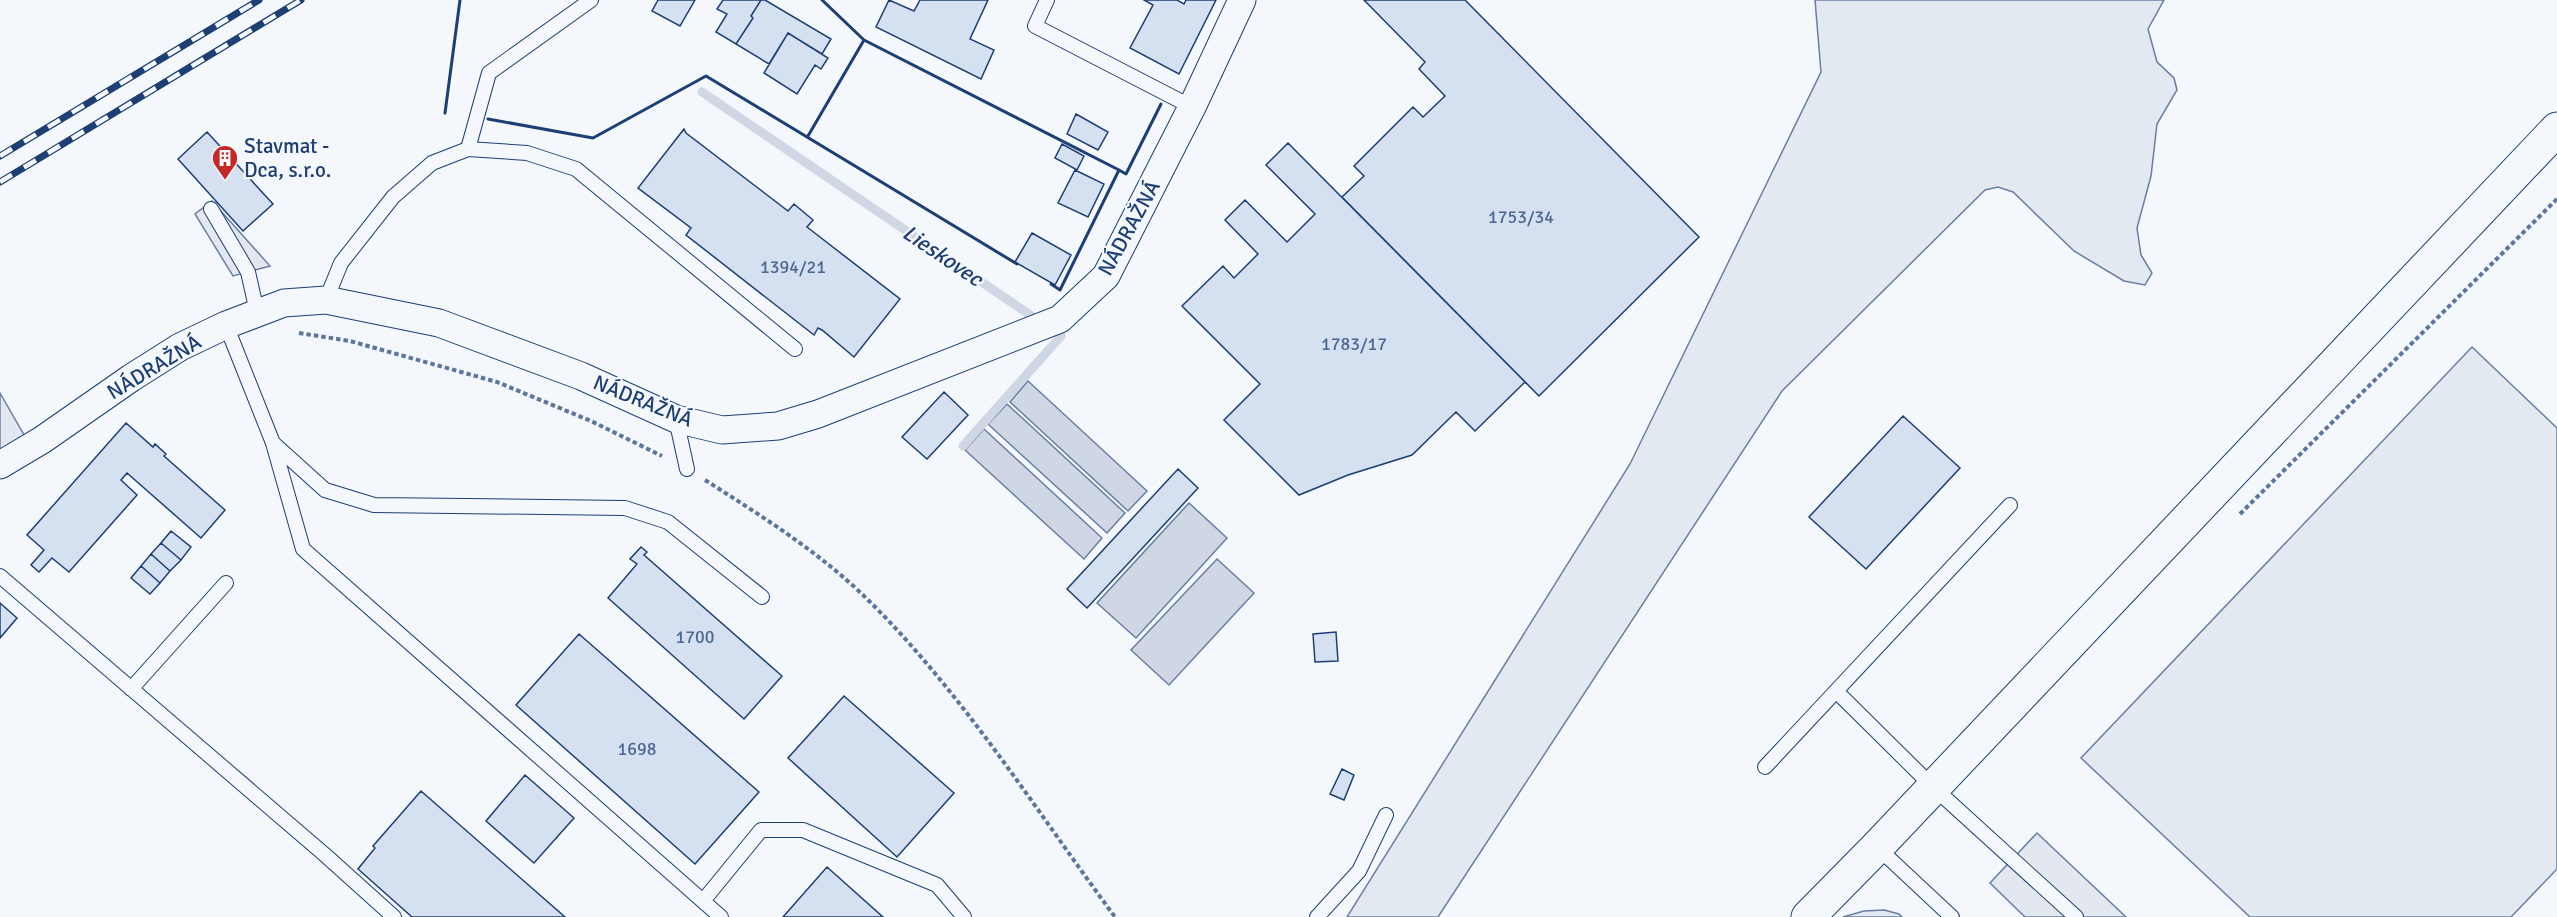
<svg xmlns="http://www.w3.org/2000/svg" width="2557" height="917" viewBox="0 0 2557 917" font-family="Signika,sans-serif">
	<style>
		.green { fill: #e3e9f0; stroke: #687fa3; stroke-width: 1.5 }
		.parking { fill: #e3e8f0; stroke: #687fa3; stroke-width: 1.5 }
		.water { fill: #cfd7e4; stroke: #687fa3; stroke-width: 1.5 }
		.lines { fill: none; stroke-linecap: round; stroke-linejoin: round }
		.stream { stroke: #cfd7e4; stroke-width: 9 }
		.building { fill: #d5e0f0; stroke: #1d3f73; stroke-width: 1.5 }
		.lane-casing { stroke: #1d3f73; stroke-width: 16 }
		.street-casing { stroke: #1d3f73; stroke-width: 29 }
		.primary-casing { stroke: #1d3f73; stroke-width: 35 }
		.path { stroke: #5e769c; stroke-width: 4; stroke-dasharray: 4.5 3; stroke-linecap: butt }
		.lane { stroke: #f4f7fb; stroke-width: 14 }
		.street { stroke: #f4f7fb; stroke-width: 27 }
		.primary { stroke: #f4f7fb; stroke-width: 33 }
		.rail-casing { stroke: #1d3f73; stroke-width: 7 }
		.rail { stroke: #f4f7fb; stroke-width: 4.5; stroke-dasharray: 14; stroke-linecap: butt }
		.wall { stroke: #1d3f73; stroke-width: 3 }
		.labels { text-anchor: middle; stroke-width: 4.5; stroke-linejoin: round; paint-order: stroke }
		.number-label { font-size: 18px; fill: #4b6792 }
		.poi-label { font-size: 21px; fill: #1d3f73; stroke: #f4f7fb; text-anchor: start }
		.street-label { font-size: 21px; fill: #1d3f73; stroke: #f4f7fb }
		.water-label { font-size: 22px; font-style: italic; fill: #1d3f73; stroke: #f4f7fb }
	</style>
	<rect width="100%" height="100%" fill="#f4f7fb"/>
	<path class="green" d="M1815 0H2164L2148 29 2157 62 2174 78 2177 90 2157 124 2151 176 2137 228 2141 255 2152 273 2145 285 2124 281 2074 251 2013 192 1998 187 1985 190 1782 391 1438 917H1347L1630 464 1821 72Z
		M2472 347 2557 428V869L2511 917H2250L2081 758Z
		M1884 910 1899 914 1902 917H1843L1864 911Z"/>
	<path class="parking" d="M212 201 270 266 233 276 195 214Z
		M0 393 31 447 0 465Z
		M2037 833 2126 917H2025L1990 883Z"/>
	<path class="water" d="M1028 381 1147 491 1128 511 1010 402Z
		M1007 404 1125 513 1107 533 988 424Z
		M984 429 1102 538 1084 559 965 450Z
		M1189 503 1227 538 1136 638 1097 603Z
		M1217 559 1254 593 1169 685 1131 650Z"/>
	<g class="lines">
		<path class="stream" d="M702 92 1061 336 963 446"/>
	</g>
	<path class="building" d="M658 0H695L680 26 652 11Z
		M723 0H761L751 16 753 18 736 44 716 32 727 14 717 9Z
		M761 0H765L831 39 822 54 788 33 769 64 736 44 753 18 751 16Z
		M889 0 914 11 920 0H988L970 39 994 50 981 79 876 27Z
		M1144 0H1177L1184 4 1186 0H1216L1179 74 1130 48 1153 5Z
		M1364 0H1465L1699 237 1539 396 1342 197 1364 176 1354 166 1413 107 1423 117 1445 96 1419 69 1425 62Z
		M788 33 828 58 821 69 815 65 797 94 764 73Z
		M1076 114 1108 132 1098 150 1067 134Z
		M684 129 686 133 788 211 794 204 813 220 807 227 900 299 854 357 822 330 818 328 814 335 686 235 691 228 638 188Z
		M207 132 273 204 243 231 178 159Z
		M1288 143 1525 382 1475 431 1456 412 1412 455 1348 475 1299 495 1224 420 1260 384 1182 306 1223 266 1234 278 1258 254 1225 220 1245 200 1287 242 1315 214 1266 165Z
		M1062 144 1084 156 1077 170 1055 158Z
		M1075 170 1104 184 1088 217 1058 203Z
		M1032 233 1071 255 1055 285 1015 262Z
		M944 392 968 415 927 459 902 437Z
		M1903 416 1960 468 1866 569 1809 517Z
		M126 423 153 447 155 444 166 454 164 456 225 510 201 538 127 473 121 480 137 495 69 572 52 558 39 572 31 565 44 550 27 535Z
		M1178 469 1198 488 1087 608 1067 589Z
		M171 531 191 547 181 560 161 543Z
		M161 543 181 560 170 571 151 554Z
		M641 547 647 552 644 555 782 676 744 719 608 598 637 564 630 559Z
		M151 554 170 571 160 583 141 566Z
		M141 566 160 583 150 594 131 578Z
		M0 603 17 618 0 638Z
		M1336 632 1338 661 1315 662 1313 634Z
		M579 634 759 792 695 864 516 705Z
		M844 696 954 793 897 857 788 758Z
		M1342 769 1354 775 1344 800 1330 794Z
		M525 775 574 818 534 863 486 821Z
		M421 791 565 917H412L358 869 375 848 373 846Z
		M827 867 883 917H783Z"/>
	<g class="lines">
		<g class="lane-casing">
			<path id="lane" d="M1047 0 1035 26 1192 107
				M468 149 489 73 591 0
				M211 209 248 272 257 312
				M326 300 341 263 393 197 432 163 468 149 527 153 576 169 795 349
				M226 325 273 443 303 549 721 917
				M676 419 687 469
				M273 443 325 490 374 505 625 508 668 522 762 597
				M0 576 324 854 394 917
				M131 689 226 583
				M1836 691 1933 787 2076 917
				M1765 767 2010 505
				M1877 847 1952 917
				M703 901 761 830H803L937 885 964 917
				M1317 917 1359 871 1386 815"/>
		</g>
		<g class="street-casing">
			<path id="street" d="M0 465 42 440 131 378 180 347 226 325 284 303 326 300 439 323 581 376 676 419 722 430 778 426 818 414 1060 319 1106 276 1192 107 1242 0"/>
		</g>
		<g class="primary-casing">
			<path id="primary" d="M1808 917 1877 847 2557 129"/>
		</g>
		<path class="path" d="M299 333 350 341 497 382 591 421 662 456
			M705 480C760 515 816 550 863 595 960 689 1035 809 1115 917
			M2240 514 2557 199"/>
		<use href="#lane" class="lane"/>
		<use href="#street" class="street"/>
		<use href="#primary" class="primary"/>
		<g class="rail-casing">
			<path id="rail" d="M0 156 259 0
				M0 182 301 0"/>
		</g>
		<use href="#rail" class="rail"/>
		<path class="wall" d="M822 0 864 40
			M445 113 460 0
			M488 119 593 138 706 76 1017 264
			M808 136 864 40 1119 170 1060 290 1051 284
			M1119 170 1126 174 1161 104"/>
	</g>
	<defs>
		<g id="building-pin" transform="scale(1.35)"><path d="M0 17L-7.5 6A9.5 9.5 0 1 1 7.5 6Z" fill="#c62828" stroke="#f4f7fb"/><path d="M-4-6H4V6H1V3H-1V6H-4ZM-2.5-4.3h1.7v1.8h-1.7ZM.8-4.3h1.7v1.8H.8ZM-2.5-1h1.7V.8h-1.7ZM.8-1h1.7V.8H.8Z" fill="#fff"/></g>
	</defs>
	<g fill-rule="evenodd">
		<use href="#building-pin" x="225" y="158"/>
	</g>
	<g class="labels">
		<g class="number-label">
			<text x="1521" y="223">1753/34</text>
			<text x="793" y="273">1394/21</text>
			<text x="1354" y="350">1783/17</text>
			<text x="695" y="643">1700</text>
			<text x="637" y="755">1698</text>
		</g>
		<g class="poi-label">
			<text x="244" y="153">Stavmat -<tspan x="244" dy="24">Dca, s.r.o.</tspan></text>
		</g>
		<g class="street-label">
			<text transform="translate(1129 228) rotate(-61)" y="7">NÁDRAŽNÁ</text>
			<text transform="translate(154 367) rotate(-31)" y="7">NÁDRAŽNÁ</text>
			<text transform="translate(643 401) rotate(22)" y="7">NÁDRAŽNÁ</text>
		</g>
		<g class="water-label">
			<text transform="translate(943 255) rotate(34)" y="8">Lieskovec</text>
		</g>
	</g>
</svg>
